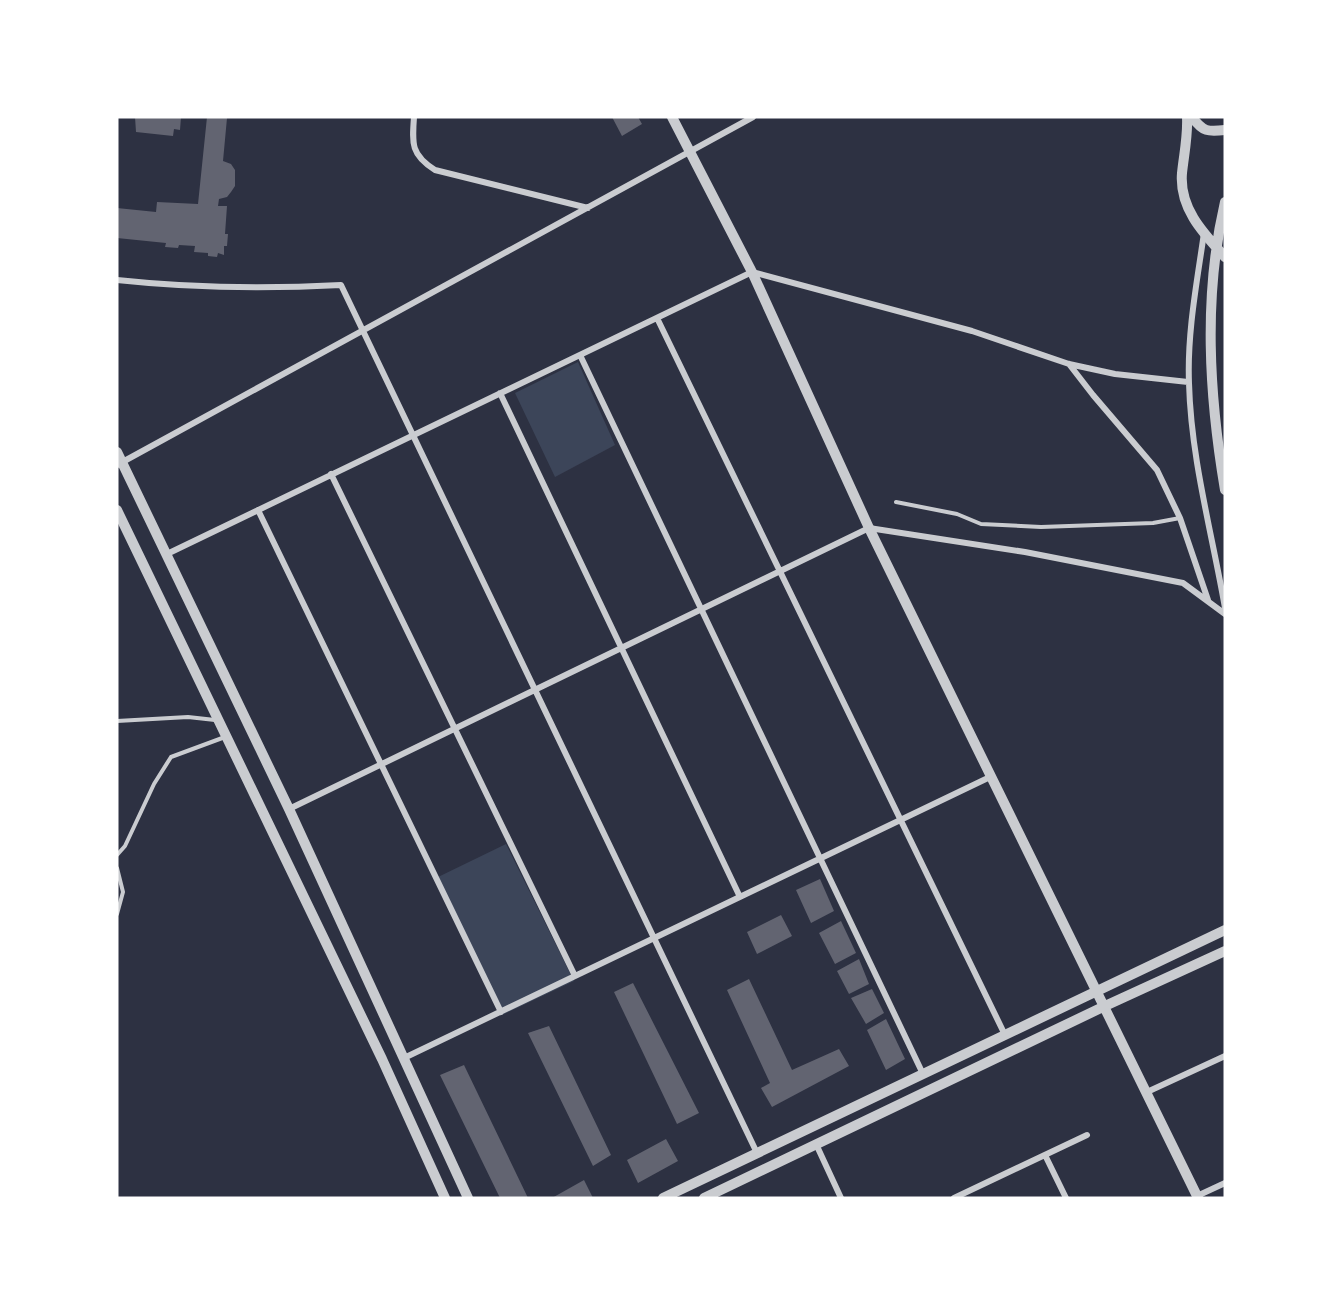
<svg xmlns="http://www.w3.org/2000/svg" width="1342" height="1315" viewBox="0 0 1342 1315" font-family="'Source Serif 4',serif">
	<style>
		.green { fill: #3c4559 }
		.building { fill: #626471 }
		.lines { fill: none; stroke-linecap: round; stroke-linejoin: round }
		.service { stroke: #caccd0; stroke-width: 4 }
		.minor { stroke: #caccd0; stroke-width: 6 }
		.tertiary { stroke: #caccd0; stroke-width: 10 }
	</style>
	<rect width="100%" height="100%" fill="#2d3142"/>
	<path class="green" d="M578 362 615 445 555 477 515 393Z
		M506 844 574 981 502 1015 436 878Z"/>
	<path class="building" d="M135 117H181L180 130 174 129 173 136 136 132Z
		M207 117 227 118 223 161 231 164 235 170V186L231 192 227 197 219 199 218 206H227L225 234H228L227 246H224V255L218 253 217 257 208 256V253L194 252 195 246 179 245 178 248 165 247 166 243 117 238V208L156 212 157 202 198 204Z
		M612 117H638L642 124 622 136Z
		M820 879 834 911 811 923 796 890Z
		M781 915 792 936 757 954 747 932Z
		M841 921 856 953 835 964 819 933Z
		M859 959 869 984 849 994 837 971Z
		M749 979 792 1070 839 1049 849 1066 772 1107 761 1088 770 1083 727 990Z
		M633 983 699 1113 677 1124 614 992Z
		M872 989 884 1013 866 1024 851 998Z
		M886 1019 905 1059 886 1070 867 1030Z
		M549 1026 611 1155 593 1166 528 1033Z
		M464 1065 528 1198H500L440 1075Z
		M666 1139 678 1161 638 1183 627 1160Z
		M584 1180 593 1198H552Z"/>
	<g class="lines">
		<path class="service" d="M896 502 957 514 981 524 1041 527 1153 523 1180 518
			M117 721 188 717 215 720
			M117 855 125 846 154 784 171 757 225 737
			M117 868 123 892 117 914"/>
		<path class="minor" d="M414 117C412 144 411 155 435 170L588 208
			M1204 233C1197 282 1187 333 1189 383 1191 459 1212 533 1225 608
			M117 280C191 288 267 289 341 285L757 1153
			M657 318 1005 1035
			M580 355 923 1074
			M1069 364 1093 395 1157 470 1180 518 1208 600
			M500 393 740 897
			M117 465 753 117
			M331 474 575 976
			M258 510 501 1012
			M167 554 752 272 972 331 1069 364 1115 374 1188 382
			M289 809 869 528 1025 552 1183 583 1225 614
			M404 1058 990 777
			M1147 1092 1225 1056
			M816 1144 841 1198
			M1045 1155 1066 1198
			M1197 1196 1225 1183
			M954 1198 1087 1135"/>
		<path class="tertiary" d="M672 117 752 272 869 528 1198 1198
			M1187 117C1188 136 1184 154 1182 173 1179 208 1203 233 1225 257
			M1192 117C1203 132 1208 132 1225 130
			M1225 202C1203 296 1209 395 1225 490
			M117 452 289 809 468 1198
			M117 510 382 1059 445 1198
			M663 1198 1225 930
			M704 1198 1105 1006 1225 951"/>
	</g>
	<rect width="1342" height="1315" fill="none" stroke="#ffffff" stroke-width="237"/>
</svg>
